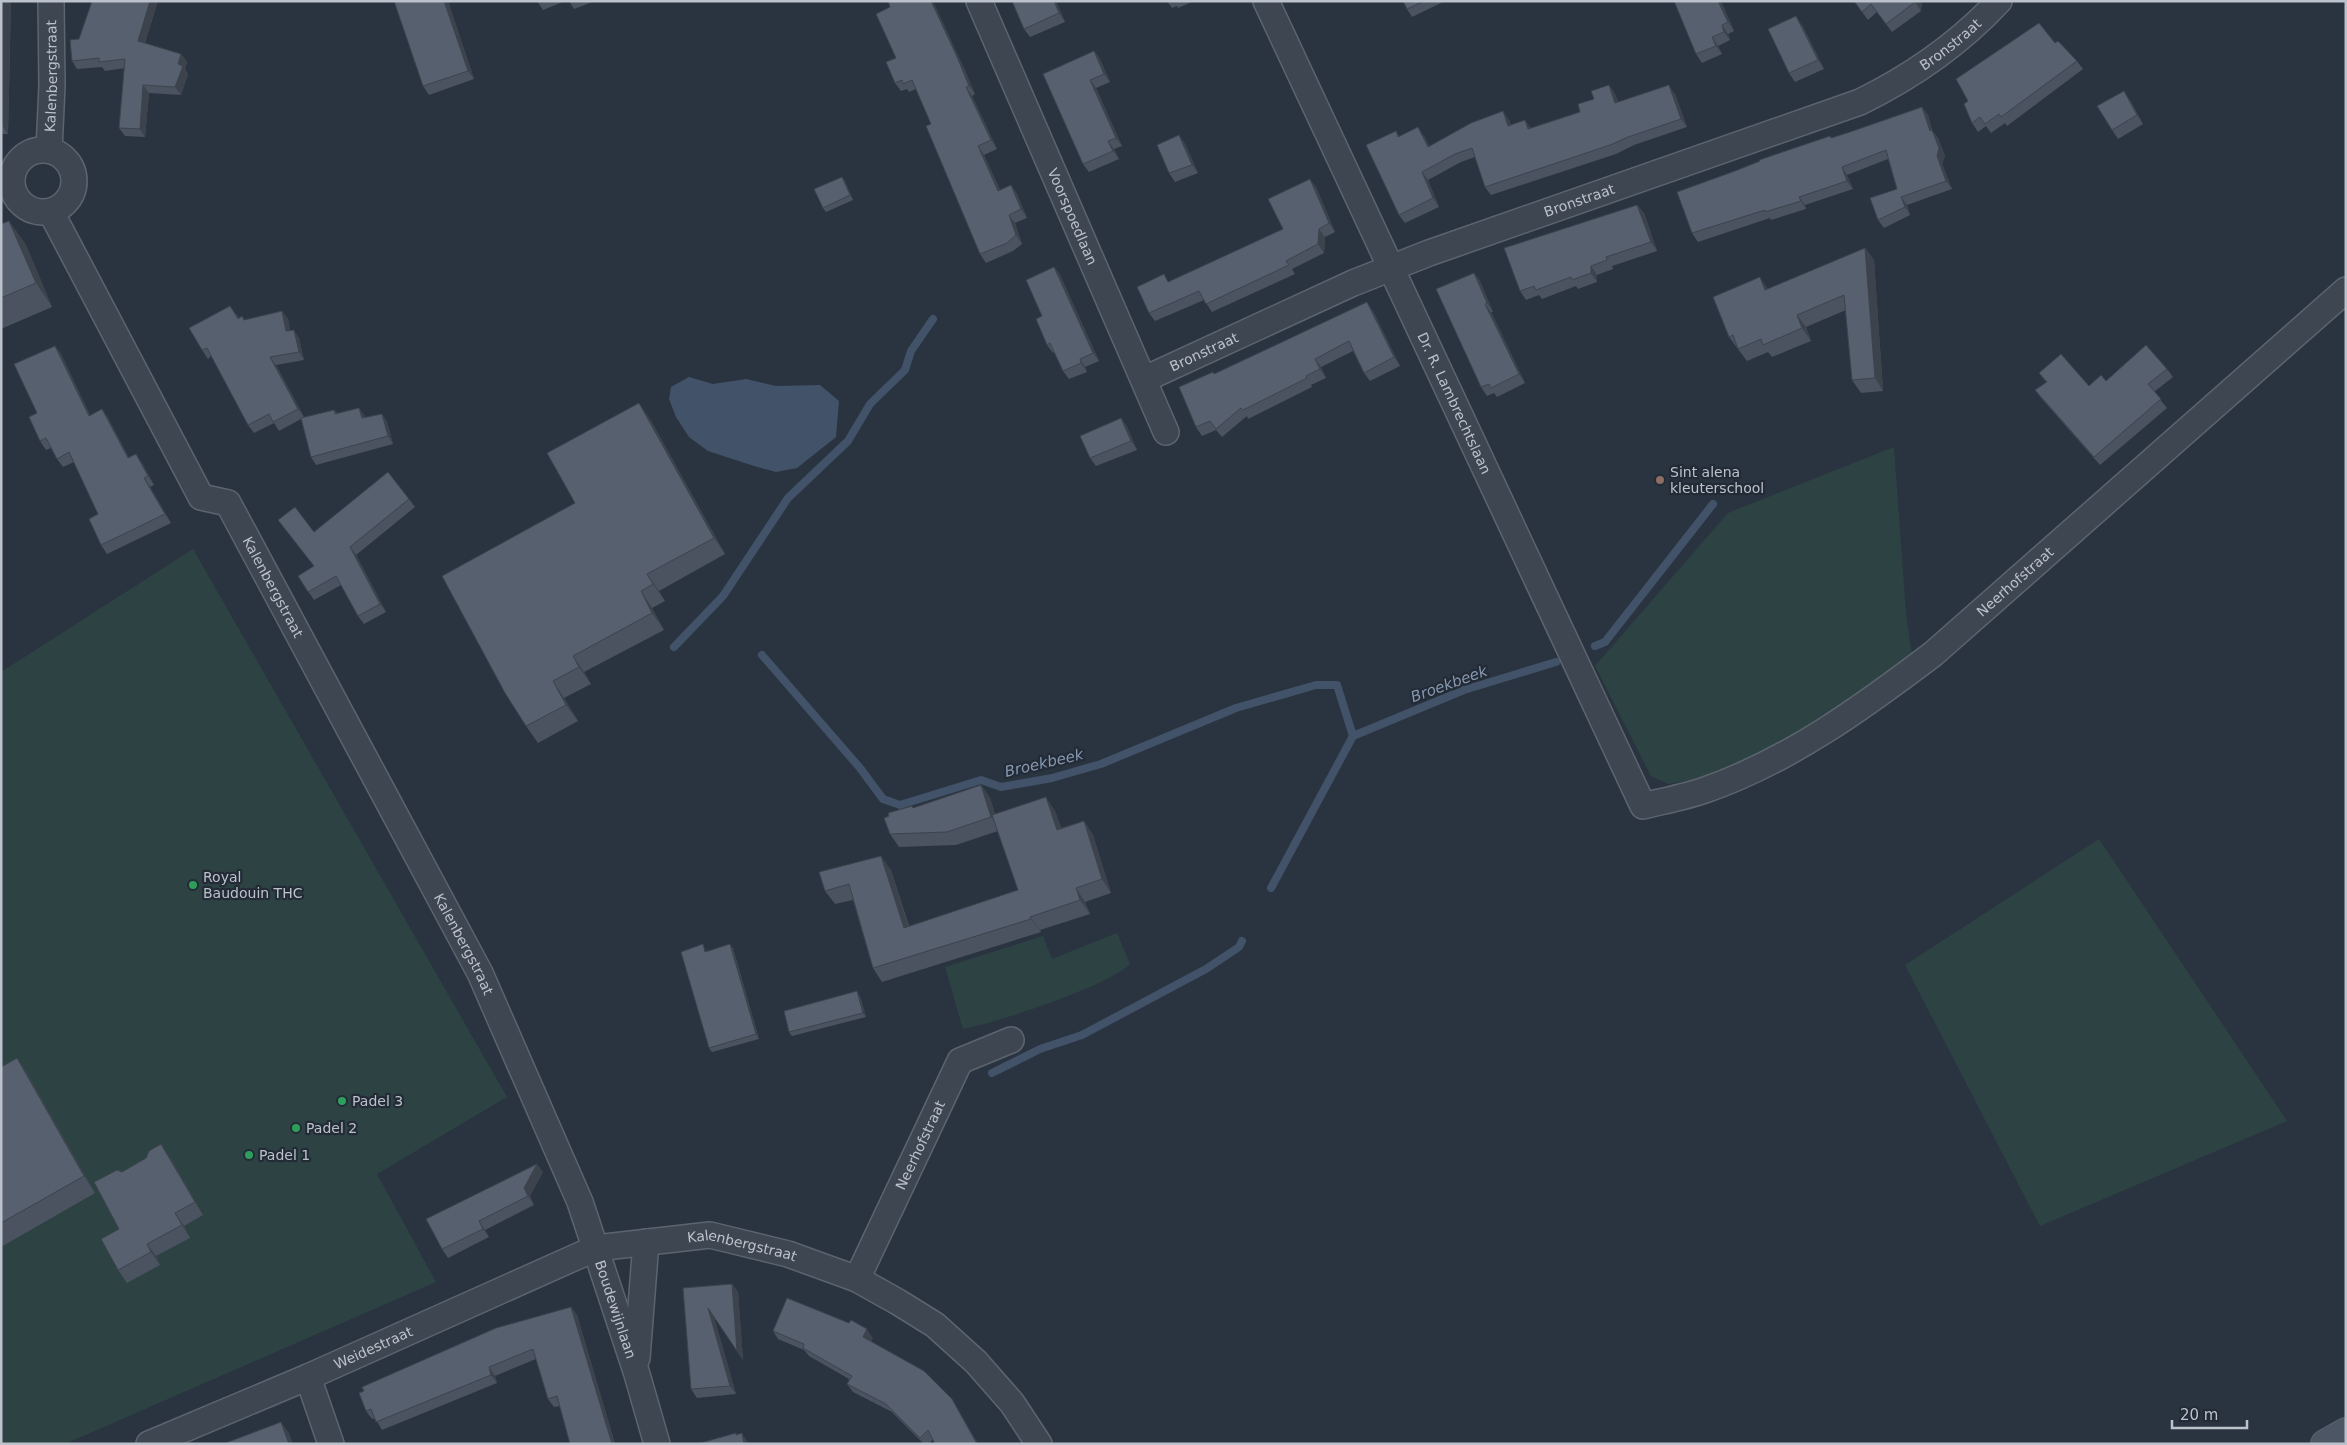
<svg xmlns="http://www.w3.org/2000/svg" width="2347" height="1445" viewBox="0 0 2347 1445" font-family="'DejaVu Sans',sans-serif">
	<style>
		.green { fill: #2d4243 }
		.water { fill: #425268 }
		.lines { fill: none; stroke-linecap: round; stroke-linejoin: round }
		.stream { stroke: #425268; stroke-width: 8 }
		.minor-casing { stroke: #5c646f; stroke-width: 28 }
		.secondary-casing { stroke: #5c646f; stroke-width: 30 }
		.minor { stroke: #3e4651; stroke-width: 25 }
		.secondary { stroke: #4d5664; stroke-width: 28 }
		.wall { fill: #4a535f }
		.shaded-wall { fill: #3c434d }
		.building { fill: #56606e; stroke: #3c434d }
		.education-dot { fill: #8d6e63; stroke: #232b37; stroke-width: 2 }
		.leisure-dot { fill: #2e9e5b; stroke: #232b37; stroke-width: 2 }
		.labels { text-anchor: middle; stroke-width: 4.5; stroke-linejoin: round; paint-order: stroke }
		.street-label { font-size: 14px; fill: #bbc2cb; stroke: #232b37 }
		.poi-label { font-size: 14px; fill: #bbc2cb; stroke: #232b37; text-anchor: start }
		.water-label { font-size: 15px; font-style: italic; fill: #8698af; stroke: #232b37 }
	</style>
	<rect width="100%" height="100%" fill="#2a3441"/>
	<path class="green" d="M1894 447 1906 613 1912 656 1800 734 1762 753 1697 779 1668 784 1651 776 1595 666 1728 513Z
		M193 549 507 1097 377 1174 436 1282 65 1444H1V672Z
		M2099 839 2287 1121 2040 1226 1905 965Z
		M1117 933 1130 964C1109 986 995 1023 963 1029L945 967 1043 936 1052 959Z"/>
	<path class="water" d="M689 377 713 384 746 379 776 386 820 385 839 401 836 437 797 468 776 472 754 466 708 451 689 437 676 417 669 399 671 387Z"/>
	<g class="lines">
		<path class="stream" d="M1595 646 1605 642 1713 504
			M674 647 723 596 788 498 848 441 870 404 905 370 911 351 933 319
			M762 655 860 768 883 799 900 805 981 780 1001 787 1052 778 1101 764 1236 708 1316 685H1337L1353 736
			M1271 888 1353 736 1464 690 1556 662
			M992 1073 1040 1049 1082 1035 1206 969 1239 947 1242 941"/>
		<g class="minor-casing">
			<g id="minor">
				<path id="s1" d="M979 1 1166 432"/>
				<path id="s2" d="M1266 1 1643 806C1663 801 1685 797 1705 790 1789 761 1863 707 1933 654L2346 290"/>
				<circle cx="43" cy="181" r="31"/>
				<path id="s3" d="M49 150 52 86 51 1"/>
				<path id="s4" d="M51 212 201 497 228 503 480 973 580 1202 636 1371 657 1444"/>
				<path id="s5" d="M1145 379 1353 283 1429 253 1860 102C1911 77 1960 43 1999 1"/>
				<path id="s6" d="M857 1279 960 1061 1011 1040"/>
				<path d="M637 1358 646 1242"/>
				<path d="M308 1377 331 1444"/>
				<path id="s7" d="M149 1444 308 1377 596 1248 710 1235 788 1254 857 1279 898 1302 935 1325 976 1362 1012 1403 1039 1444"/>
			</g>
		</g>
		<g class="secondary-casing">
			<path id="secondary" d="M2325 1444 2346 1432"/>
		</g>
		<use href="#minor" class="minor"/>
		<use href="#secondary" class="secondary"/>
	</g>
	<path class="wall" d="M1 1H11L8 134H1Z
		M158 1 145 43 181 54 187 62 185 69 188 74 181 95 149 93 145 137 125 136 119 128 125 68 105 71 102 67 77 69 72 61 79 39Z
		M448 1 474 79 429 95 423 86Z
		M537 1H565L543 10Z
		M569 1H595L574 9Z
		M1012 1H1056L1065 22 1030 37 1024 29Z
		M1167 1H1194L1178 8 1177 6 1172 8Z
		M1403 1H1445L1412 17 1407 9Z
		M1721 1 1734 31 1728 34 1730 40 1718 46 1722 54 1702 63 1696 54Z
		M1854 1H1922L1921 11 1892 32 1877 12 1868 20Z
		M890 7 964 68 975 94 972 96 997 149 984 155 1000 190 1011 185 1017 194 1027 218 1015 223 1022 244 1013 251 986 263 980 254 931 124 916 89 909 92 907 89 901 91 895 83 896 58Z
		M1802 25 1824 69 1795 82 1789 73Z
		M2055 43 2077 61 2083 69 2007 126 2005 123 1991 133 1986 126 1978 132 1972 123Z
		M1094 51 1100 59 1110 82 1096 88 1122 146 1114 149 1119 159 1089 172 1083 164 1043 74Z
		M1609 85 1615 94 1618 102 1675 94 1687 127 1634 145 1616 154 1491 195 1485 187 1475 157 1461 162 1428 180 1439 207 1405 223 1399 215 1396 131 1399 136H1424L1429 146 1509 120 1511 125 1531 128 1580 112Z
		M2130 100 2143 124 2118 139 2112 130Z
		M1928 115 1932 130 1938 138 1945 156 1942 164 1952 189 1907 205 1910 215 1884 228 1878 220 1897 189 1888 159 1847 175 1853 189 1805 205 1806 209 1771 220 1770 218 1698 242 1692 233 1735 171 1830 136 1832 138Z
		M1179 135 1185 144 1198 173 1175 182 1169 173Z
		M842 177 845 181 853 200 826 212 823 208Z
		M1316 187 1335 232 1325 237 1324 253 1292 269 1295 274 1212 312 1204 300 1155 321 1149 313 1170 282 1283 229Z
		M1637 205 1644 213 1657 251 1612 266 1613 269 1597 275V282L1578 289 1576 286 1542 299 1539 295 1526 300 1520 291Z
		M9 221 26 245 52 307 1 329V224Z
		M1865 248 1874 260 1883 391 1861 393 1852 380 1846 310 1806 327 1811 341 1772 357 1768 352 1747 361 1729 337 1768 289Z
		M1054 267 1060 275 1099 361 1085 367 1087 372 1069 379 1063 371 1054 352 1053 353 1047 345 1042 316Z
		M1474 273 1480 281 1493 312H1491L1525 383 1497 397 1494 393 1487 396 1481 387Z
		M230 306 239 318 244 320 282 311 288 319 290 331 299 338 304 360 276 365 304 417 334 410 337 413 359 408 365 418 382 414 387 422 393 444 316 465 311 457 301 419 279 431 274 423 254 433 248 425 211 356 208 359 202 350Z
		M1373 311 1400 366 1370 381 1364 373 1353 351 1321 367 1326 378 1311 385 1312 387 1248 419 1247 416 1222 437 1216 430 1202 436 1196 427 1214 374Z
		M55 346 61 354 90 416 102 409 108 418 129 458 136 454 142 463 154 485 150 487 171 523 107 554 101 545 98 514 74 462 63 467 57 459 51 448 46 450 40 441 37 413Z
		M2167 369 2173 377 2154 392 2167 408 2100 465 2041 398 2035 390 2046 382 2039 373 2089 386 2106 381Z
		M1121 418 1127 427 1137 450 1096 466 1090 458Z
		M650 419 725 554 659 591 665 601 652 608 664 630 584 672 591 684 564 698 578 721 538 743 526 726 575 503Z
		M409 499 415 507 356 555 386 612 364 624 358 616 341 585 314 600 298 576 314 566 278 520 314 532Z
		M981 785 990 798 995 814 1055 811 1061 828 1084 821 1093 835 1111 893 1085 902 1090 914 1040 930 1041 932 882 982 873 968 853 900 835 904 825 891 891 870 909 926 1018 890 998 831 956 845 899 847 890 834 914 808Z
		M706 948 707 952 733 948 759 1039 712 1052 709 1048Z
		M860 996 866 1017 792 1036 789 1032Z
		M17 1058 28 1075 95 1193 1 1247V1067Z
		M170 1157 203 1215 184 1226 190 1238 156 1256 160 1265 127 1283 118 1270 122 1172Z
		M543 1172 530 1196 534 1205 485 1230 489 1237 448 1258 442 1249Z
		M732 1284 738 1292 743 1360 714 1317 736 1394 697 1398 691 1389 683 1288Z
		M571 1307 577 1315 615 1444H570L560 1406 554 1407 548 1399 536 1359 495 1376 497 1383 382 1430 375 1418 372 1419 366 1411Z
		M773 1331 873 1338 871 1341 952 1399 957 1408 978 1444H935L933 1439 929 1444H924L892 1412 853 1392 847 1384 849 1379 809 1356 804 1350 778 1339Z"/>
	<path class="shaded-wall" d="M1 1H11L8 134 1 124Z
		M150 1H158L143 49 138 41Z
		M444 1H448L474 79 468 71Z
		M931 1H933L964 68 975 94 969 86Z
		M1054 1H1056L1065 22 1059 13Z
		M1718 1H1721L1734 31 1728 22Z
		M1915 1H1922L1921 11 1915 2Z
		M1796 16 1802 25 1824 69 1818 60Z
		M1722 25 1728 34 1730 40 1724 32Z
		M1712 37 1718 46 1722 54 1716 46Z
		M1094 51 1100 59 1110 82 1104 74Z
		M181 54 187 62 185 69 188 74 181 95 175 87 178 64Z
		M1090 80 1096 88 1122 146 1116 138Z
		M143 85 149 93 145 137 140 129Z
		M1609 85 1615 94 1621 111 1615 103Z
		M1669 85 1675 94 1687 127 1681 119Z
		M966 87 972 96 997 149 991 140Z
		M2124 91 2130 100 2143 124 2137 115Z
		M1922 107 1928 115 1935 139 1930 131Z
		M1503 111 1509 120 1514 134 1508 126Z
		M1525 120 1531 128 1528 129Z
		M1418 127 1424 136 1434 155 1428 147Z
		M1932 130 1938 138 1945 156 1942 164 1952 189 1946 181 1937 156Z
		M1179 135 1185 144 1198 173 1192 165Z
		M1108 141 1114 149 1119 159 1113 151Z
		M978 146 984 155 1004 200 998 191Z
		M1842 167 1847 175 1853 189 1847 181Z
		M1422 172 1428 180 1439 207 1433 198Z
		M842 177 845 181 853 200 850 195Z
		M1310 179 1316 187 1335 232 1329 223Z
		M1011 185 1017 194 1027 218 1021 209Z
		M1799 197 1805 205 1806 209 1801 201Z
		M1901 197 1907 205 1910 215 1905 207Z
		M1637 205 1644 213 1657 251 1651 242Z
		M1009 215 1015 223 1022 244 1016 235Z
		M9 221 26 245 52 307 36 283Z
		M1319 229 1325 237 1324 253 1318 244Z
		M1865 248 1874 260 1883 391 1875 378Z
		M1591 266 1597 275V282L1591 273Z
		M1054 267 1060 275 1099 361 1093 353Z
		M1474 273 1480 281 1493 312 1487 303Z
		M1760 277 1768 289 1765 290Z
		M1367 302 1373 311 1400 366 1394 357Z
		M1485 304 1491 312 1525 383 1519 374Z
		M282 311 288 319 292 340 286 331Z
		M1797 315 1806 327 1811 341 1802 328Z
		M294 330 299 338 304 360 299 352Z
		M55 346 61 354 95 425 89 416Z
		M270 357 276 365 304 417 298 409Z
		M1080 359 1085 367 1087 372 1081 363Z
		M1315 359 1321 367 1326 378 1320 369Z
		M639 403 650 419 725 554 714 538Z
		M359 408 365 416 368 426 362 418Z
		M102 409 108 418 134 467 128 458Z
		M382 414 387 422 393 444 388 436Z
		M1121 418 1127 427 1137 450 1131 441Z
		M136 454 142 463 154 485 148 476Z
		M144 478 150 487 171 523 165 514Z
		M350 547 356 555 386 612 380 604Z
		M647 574 659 591 665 601 653 584Z
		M641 591 652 608 664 630 652 613Z
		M573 656 584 672 591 684 579 667Z
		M553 681 564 698 578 721 566 705Z
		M981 785 990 798 1000 830 991 817Z
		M1046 797 1055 811 1066 844 1057 830Z
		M1084 821 1093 835 1111 893 1102 879Z
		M881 856 891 870 913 942 904 928Z
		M1076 888 1085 902 1090 914 1080 900Z
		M1030 917 1040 930 1041 932 1031 919Z
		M730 944 733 948 759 1039 756 1034Z
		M857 991 860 996 866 1017 863 1013Z
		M17 1058 28 1075 95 1193 84 1176Z
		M161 1144 170 1157 203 1215 195 1202Z
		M537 1164 543 1172 530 1196 534 1205 528 1196 524 1188Z
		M175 1213 184 1226 190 1238 182 1225Z
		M479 1221 485 1230 489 1237 483 1229Z
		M147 1244 156 1256 160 1265 151 1252Z
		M732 1284 738 1292 743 1360 737 1351Z
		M571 1307 577 1315 615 1444H612Z
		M708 1308 714 1317 736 1394 730 1386Z
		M867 1329 873 1338 869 1345 863 1337Z
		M489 1367 495 1376 497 1383 491 1375Z
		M952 1399 957 1408 978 1444H977Z
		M281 1422 289 1433 293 1444H289Z
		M742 1433 749 1444H744Z"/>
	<path class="building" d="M92 1H150L138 41 181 54 178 64 183 66 175 87 143 85 140 129 119 128 125 59 99 62V58L72 61 70 40 79 39Z
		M394 1H444L468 71 423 86Z
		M888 1H931L958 59 969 86 966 87 991 140 978 146 998 191 1011 185 1021 209 1009 215 1016 235 1007 243 980 254 926 126 931 124 912 80 903 84 902 80 895 83 886 62 896 58 876 14 890 7Z
		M1012 1H1054L1059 13 1024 29Z
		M1403 1H1424L1407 9Z
		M1674 1H1718L1728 22 1722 25 1724 32 1712 37 1716 46 1696 54Z
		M1854 1H1915V2L1886 24 1871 4 1862 12Z
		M1796 16 1818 60 1789 73 1768 29Z
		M2039 23 2055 43 2058 41 2077 61 2001 117 1999 114 1985 124 1980 117 1972 123 1964 104 1968 101 1956 79Z
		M1094 51 1104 74 1090 80 1116 138 1108 141 1113 151 1083 164 1043 74Z
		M1609 85 1615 103 1669 85 1681 119 1628 137 1610 145 1485 187 1472 148 1455 154 1422 172 1433 198 1399 215 1366 145 1396 131 1398 137 1418 127 1428 147 1471 123 1503 111 1508 126 1525 120 1528 129 1580 112 1578 104 1594 99 1591 91Z
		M2124 91 2137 115 2112 130 2097 106Z
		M1922 107 1930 131 1932 130 1939 148 1937 156 1946 181 1901 197 1905 207 1878 220 1870 198 1897 189 1886 150 1842 167 1847 181 1799 197 1801 201 1765 212V210L1692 233 1677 192 1735 171 1760 161 1759 160 1830 136 1831 138 1847 133Z
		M1179 135 1192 165 1169 173 1157 145Z
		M842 177 850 195 823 208 814 189Z
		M1310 179 1329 223 1319 229 1318 244 1286 261 1289 265 1206 304 1199 291 1149 313 1137 287 1164 274 1168 282 1283 229 1268 199Z
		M1637 205 1651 242 1606 257 1607 260 1591 266V273L1572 280 1571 277 1536 290 1534 286 1520 291 1504 248Z
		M9 221 36 283 1 298V224Z
		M1865 248 1875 378 1852 380 1844 295 1797 315 1802 328 1763 345 1761 339 1738 349 1733 335 1729 337 1713 297 1760 277 1765 290Z
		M1054 267 1093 353 1080 359 1081 363 1063 371 1050 343 1047 345 1036 319 1042 316 1026 280Z
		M1474 273 1487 303 1485 304 1519 374 1491 388 1489 384 1481 387 1436 289Z
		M1367 302 1394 357 1364 373 1349 341 1315 359 1320 369 1306 376 1307 378 1243 410 1241 408 1216 429 1210 421 1196 427 1179 387 1213 372 1214 374Z
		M230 306 238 319 242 316 244 320 282 311 286 331 294 330 299 352 270 357 298 409 273 422 269 414 248 425 207 348 202 350 189 328Z
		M2146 345 2167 369 2148 384 2161 399 2094 457 2035 390 2047 382 2039 373 2061 354 2089 386 2101 375 2106 381Z
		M55 346 89 416 102 409 128 458 136 454 148 476 144 478 165 514 101 545 89 519 98 514 69 452 57 459 46 438 40 441 29 417 37 413 14 364Z
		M639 403 714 538 647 574 653 584 641 591 652 613 573 656 579 667 553 681 566 705 526 726 505 693 442 576 575 503 547 453Z
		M359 408 362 418 382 414 388 436 311 457 301 418 334 410 335 414Z
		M1121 418 1131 441 1090 458 1080 436Z
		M388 472 409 499 350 547 380 604 358 616 336 576 308 592 298 576 314 566 278 520 295 507 314 532Z
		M981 785 991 817 947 832 890 834 884 818 889 816 888 813 912 806 913 808Z
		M1046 797 1057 830 1084 821 1102 879 1076 888 1080 900 1030 917 1031 919 873 968 849 884 825 891 819 872 881 856 904 928 1018 890 992 815Z
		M703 944 705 952 730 944 756 1034 709 1048 681 952Z
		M857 991 863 1013 789 1032 784 1011Z
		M17 1058 84 1176 1 1223V1067Z
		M161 1144 195 1202 175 1213 182 1225 147 1244 151 1252 118 1270 101 1239 119 1229 94 1182 117 1170 122 1172 146 1158 149 1151Z
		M537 1164 524 1188 528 1196 479 1221 483 1229 442 1249 426 1219Z
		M732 1284 737 1351 708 1308 730 1386 691 1389 683 1288Z
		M787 1298 849 1323 851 1320 867 1329 863 1337 924 1371 952 1399 977 1444H935L928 1430 920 1438 886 1404 847 1384 852 1376 803 1348 804 1344 773 1331Z
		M571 1307 612 1444H570L557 1396 548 1399 533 1349 489 1367 491 1375 376 1422 371 1409 366 1411 359 1393 364 1391 362 1387 496 1328Z
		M281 1422 289 1444H223Z
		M736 1433V1435L742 1433 744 1444H697Z"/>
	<circle class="education-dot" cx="1660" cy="480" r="5"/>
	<g class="leisure-dot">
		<circle cx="193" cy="885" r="5"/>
		<circle cx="342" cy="1101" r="5"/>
		<circle cx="296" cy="1128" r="5"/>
		<circle cx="249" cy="1155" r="5"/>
	</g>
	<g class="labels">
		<g class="street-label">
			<text dy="5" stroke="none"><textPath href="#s5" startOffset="875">Bronstraat</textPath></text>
			<text dy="5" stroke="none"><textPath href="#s3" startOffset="74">Kalenbergstraat</textPath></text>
			<text dy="5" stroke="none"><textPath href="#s5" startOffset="470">Bronstraat</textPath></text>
			<text dy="5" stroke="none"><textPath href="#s1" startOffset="235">Voorspoedlaan</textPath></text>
			<text dy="5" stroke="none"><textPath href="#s5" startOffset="65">Bronstraat</textPath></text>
			<text dy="5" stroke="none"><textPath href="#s2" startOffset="444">Dr. R. Lambrechtslaan</textPath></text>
			<text dy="5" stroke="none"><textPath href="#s2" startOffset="1329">Neerhofstraat</textPath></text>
			<text dy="5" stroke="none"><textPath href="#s4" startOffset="445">Kalenbergstraat</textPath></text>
			<text dy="5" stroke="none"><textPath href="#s4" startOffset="850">Kalenbergstraat</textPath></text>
			<text dy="5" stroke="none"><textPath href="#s6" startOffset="148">Neerhofstraat</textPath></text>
			<text dy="5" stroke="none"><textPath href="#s7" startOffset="636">Kalenbergstraat</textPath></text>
			<text dy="5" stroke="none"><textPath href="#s4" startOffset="1246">Boudewijnlaan</textPath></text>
			<text dy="5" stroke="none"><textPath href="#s7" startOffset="244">Weidestraat</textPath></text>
		</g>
		<g class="poi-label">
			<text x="1670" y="477">Sint alena<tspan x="1670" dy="16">kleuterschool</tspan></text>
			<text x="203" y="882">Royal<tspan x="203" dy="16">Baudouin THC</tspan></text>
			<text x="352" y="1106">Padel 3</text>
			<text x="306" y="1133">Padel 2</text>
			<text x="259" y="1160">Padel 1</text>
		</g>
		<g class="water-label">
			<text transform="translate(1449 684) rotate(-20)" y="5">Broekbeek</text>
			<text transform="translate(1044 763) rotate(-13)" y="5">Broekbeek</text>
		</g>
	</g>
	<rect width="2347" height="1445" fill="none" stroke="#bbc2cb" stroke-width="5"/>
	<path d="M2172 1420v8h75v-8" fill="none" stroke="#bbc2cb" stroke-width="2.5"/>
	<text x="2180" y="1420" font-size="15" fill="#bbc2cb" stroke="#232b37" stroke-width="4" paint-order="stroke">20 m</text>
</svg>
